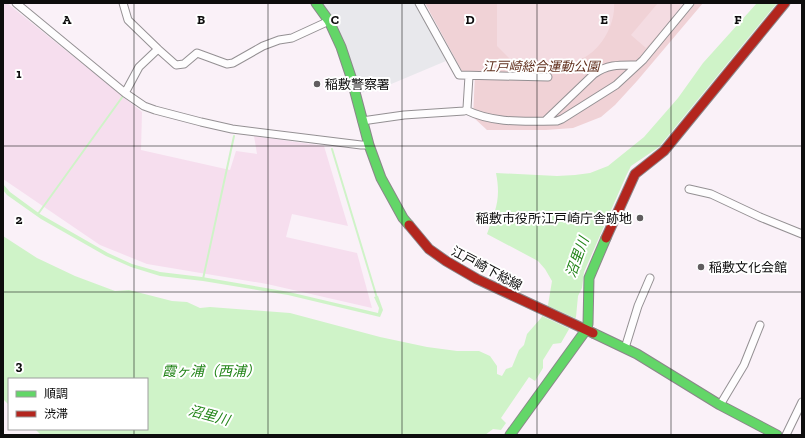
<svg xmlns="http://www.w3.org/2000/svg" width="805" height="438" viewBox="0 0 805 438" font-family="'Zilla Slab','Noto Sans JP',serif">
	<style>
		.industrial { fill: #e8e8ec }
		.farmland { fill: #f6deee }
		.green { fill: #f0d2d6 }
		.pitch { fill: #f4dce2 }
		.water { fill: #cff3c8 }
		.pier { fill: #faf1f8 }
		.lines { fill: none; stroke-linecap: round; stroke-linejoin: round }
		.stream { stroke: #cff3c8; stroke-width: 2 }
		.street-casing { stroke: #949093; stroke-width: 9 }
		.fast-casing { stroke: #8a8689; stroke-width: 11 }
		.jam-casing { stroke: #8a8689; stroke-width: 11 }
		.street { stroke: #fefdfe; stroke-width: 7 }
		.fast { stroke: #63d668; stroke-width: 9 }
		.jam { stroke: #b3261e; stroke-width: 9 }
		.grid { fill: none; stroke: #0d0d0d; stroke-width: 1; stroke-opacity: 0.55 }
		.poi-dot { fill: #605d5f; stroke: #fff; stroke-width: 1.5 }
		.labels { text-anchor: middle; stroke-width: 4; stroke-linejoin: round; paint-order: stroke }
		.park-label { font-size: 13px; font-style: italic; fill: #62311f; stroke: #fff }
		.poi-label { font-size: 13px; fill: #0d0d0d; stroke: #fff; text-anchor: start }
		.street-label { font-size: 13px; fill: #0d0d0d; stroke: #fff }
		.water-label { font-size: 14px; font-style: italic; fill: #238519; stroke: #fff }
		.grid-label { font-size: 13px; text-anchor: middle; font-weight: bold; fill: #0d0d0d; stroke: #fff; stroke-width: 4; stroke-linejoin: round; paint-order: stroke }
	</style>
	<rect width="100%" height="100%" fill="#faf1f8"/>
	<path class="industrial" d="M323 3H416L446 61 377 90 359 93 331 15Z"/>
	<path class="farmland" d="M5 3H7L142 112 141 150 230 170 236 151 257 154 254 136 324 146 348 226 292 214 286 237 357 253 372 308 267 284 147 264 100 245 3 179V6Z"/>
	<path class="green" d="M425 3H703L637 81 615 105 601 117 573 128 546 130H487L473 117 475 74 463 73Z"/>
	<path class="pitch" d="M497 3H614C616 26 597 58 573 61 567 62 560 61 554 61 540 60 526 60 511 60L497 46Z
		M658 3H686L646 48 631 35Z"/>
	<path class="water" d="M757 3H777L659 147 631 166 626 176 584 272 582 288 578 296 576 317 561 343 553 344 543 360V368L535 381 529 377 501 418 506 423 501 430 493 429 485 435H41L35 429H147V379H9V405L3 399V236L37 258 75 276 115 291 129 290 172 301 187 302 200 308 210 307 290 313 380 337 427 347 457 351H479L490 356 497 366V374L502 376 506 369 512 367 519 350 524 345 527 334 541 318 548 305 552 281 545 269 538 261 487 234C496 209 501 199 496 173L557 176 575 175 590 173 608 166 644 137 678 98 703 63Z
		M3 184 10 192 40 214 108 253 132 264 160 272 202 277 289 292 378 313 379 308 374 297 378 296 383 310 380 317 288 295 203 281 160 276 131 267 106 256 41 219 7 195 3 190Z"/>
	<path class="pier" d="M546 305 577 319 572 330 540 315Z"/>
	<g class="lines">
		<path class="stream" d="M332 149 377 298
			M38 214 123 96
			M203 279 234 136"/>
		<g class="street-casing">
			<path id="street" d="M16 3 125 93 144 106 155 110 201 122 232 129 361 145H369
				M123 3 128 20 158 49 176 65 184 64 197 53 227 64 233 63 263 46 279 40 292 38 329 21
				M419 3 459 75 548 77
				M125 93 139 67 158 49
				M466 110C494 124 527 121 557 121L562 119 616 85 643 60 690 3
				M362 121 404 115 464 111 466 110 467 108 469 76
				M545 121 594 74C608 64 620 65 637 65
				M689 189 711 194 760 217 802 234
				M625 348 638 306 650 278
				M720 405 744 365 760 325
				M786 435 802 402"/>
		</g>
		<g class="fast-casing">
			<path id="fast" d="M316 3 329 21 341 47 351 77 369 145 381 178 403 218 409 225
				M593 333 637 354 720 405 777 435
				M510 435 586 330 588 324 589 278 606 238"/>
		</g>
		<g class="jam-casing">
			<path id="jam" d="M409 225 429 249 446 261 477 279 593 333
				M606 238 635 174 664 151 785 3"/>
		</g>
		<use href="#street" class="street"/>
		<use href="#fast" class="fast"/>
		<use href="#jam" class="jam"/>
	</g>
	<path class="grid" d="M134 3V379M268 3V435M402 3V435M537 3V435M671 3V435M3 146H802M3 292H802M134 429V435"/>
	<g class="poi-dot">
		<circle cx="317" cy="84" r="4"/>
		<circle cx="640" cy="218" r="4"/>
		<circle cx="701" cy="267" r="4"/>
	</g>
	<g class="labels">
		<g class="park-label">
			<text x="541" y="71">江戸崎総合運動公園</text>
		</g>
		<g class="poi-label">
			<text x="325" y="89">稲敷警察署</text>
			<text x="632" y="223" text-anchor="end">稲敷市役所江戸崎庁舎跡地</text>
			<text x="709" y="272">稲敷文化会館</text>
		</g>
		<g class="street-label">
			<text transform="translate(487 268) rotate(28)" y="5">江戸崎下総線</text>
		</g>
		<g class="water-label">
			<text transform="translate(577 257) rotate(-70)" y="5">沼里川</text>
			<text x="211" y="376">霞ヶ浦（西浦）</text>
			<text transform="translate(209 415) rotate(15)" y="5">沼里川</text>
		</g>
	</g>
	<g class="grid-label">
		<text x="67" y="24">A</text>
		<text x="201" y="24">B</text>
		<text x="335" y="24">C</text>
		<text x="470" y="24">D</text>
		<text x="604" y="24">E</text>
		<text x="738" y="24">F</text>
		<text x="19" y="78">1</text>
		<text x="19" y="224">2</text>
		<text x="19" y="370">3</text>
	</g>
	<rect width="805" height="438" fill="none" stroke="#0d0d0d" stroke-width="8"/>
	<rect x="8" y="378" width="140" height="52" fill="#ffffff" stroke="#9e9e9e"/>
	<rect x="16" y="391" width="20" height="6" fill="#63d668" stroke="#9e9e9e"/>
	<text x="44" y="398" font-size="12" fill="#0d0d0d">順調</text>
	<rect x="16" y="411" width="20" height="6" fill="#b3261e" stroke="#9e9e9e"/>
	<text x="44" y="418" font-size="12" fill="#0d0d0d">渋滞</text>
</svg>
